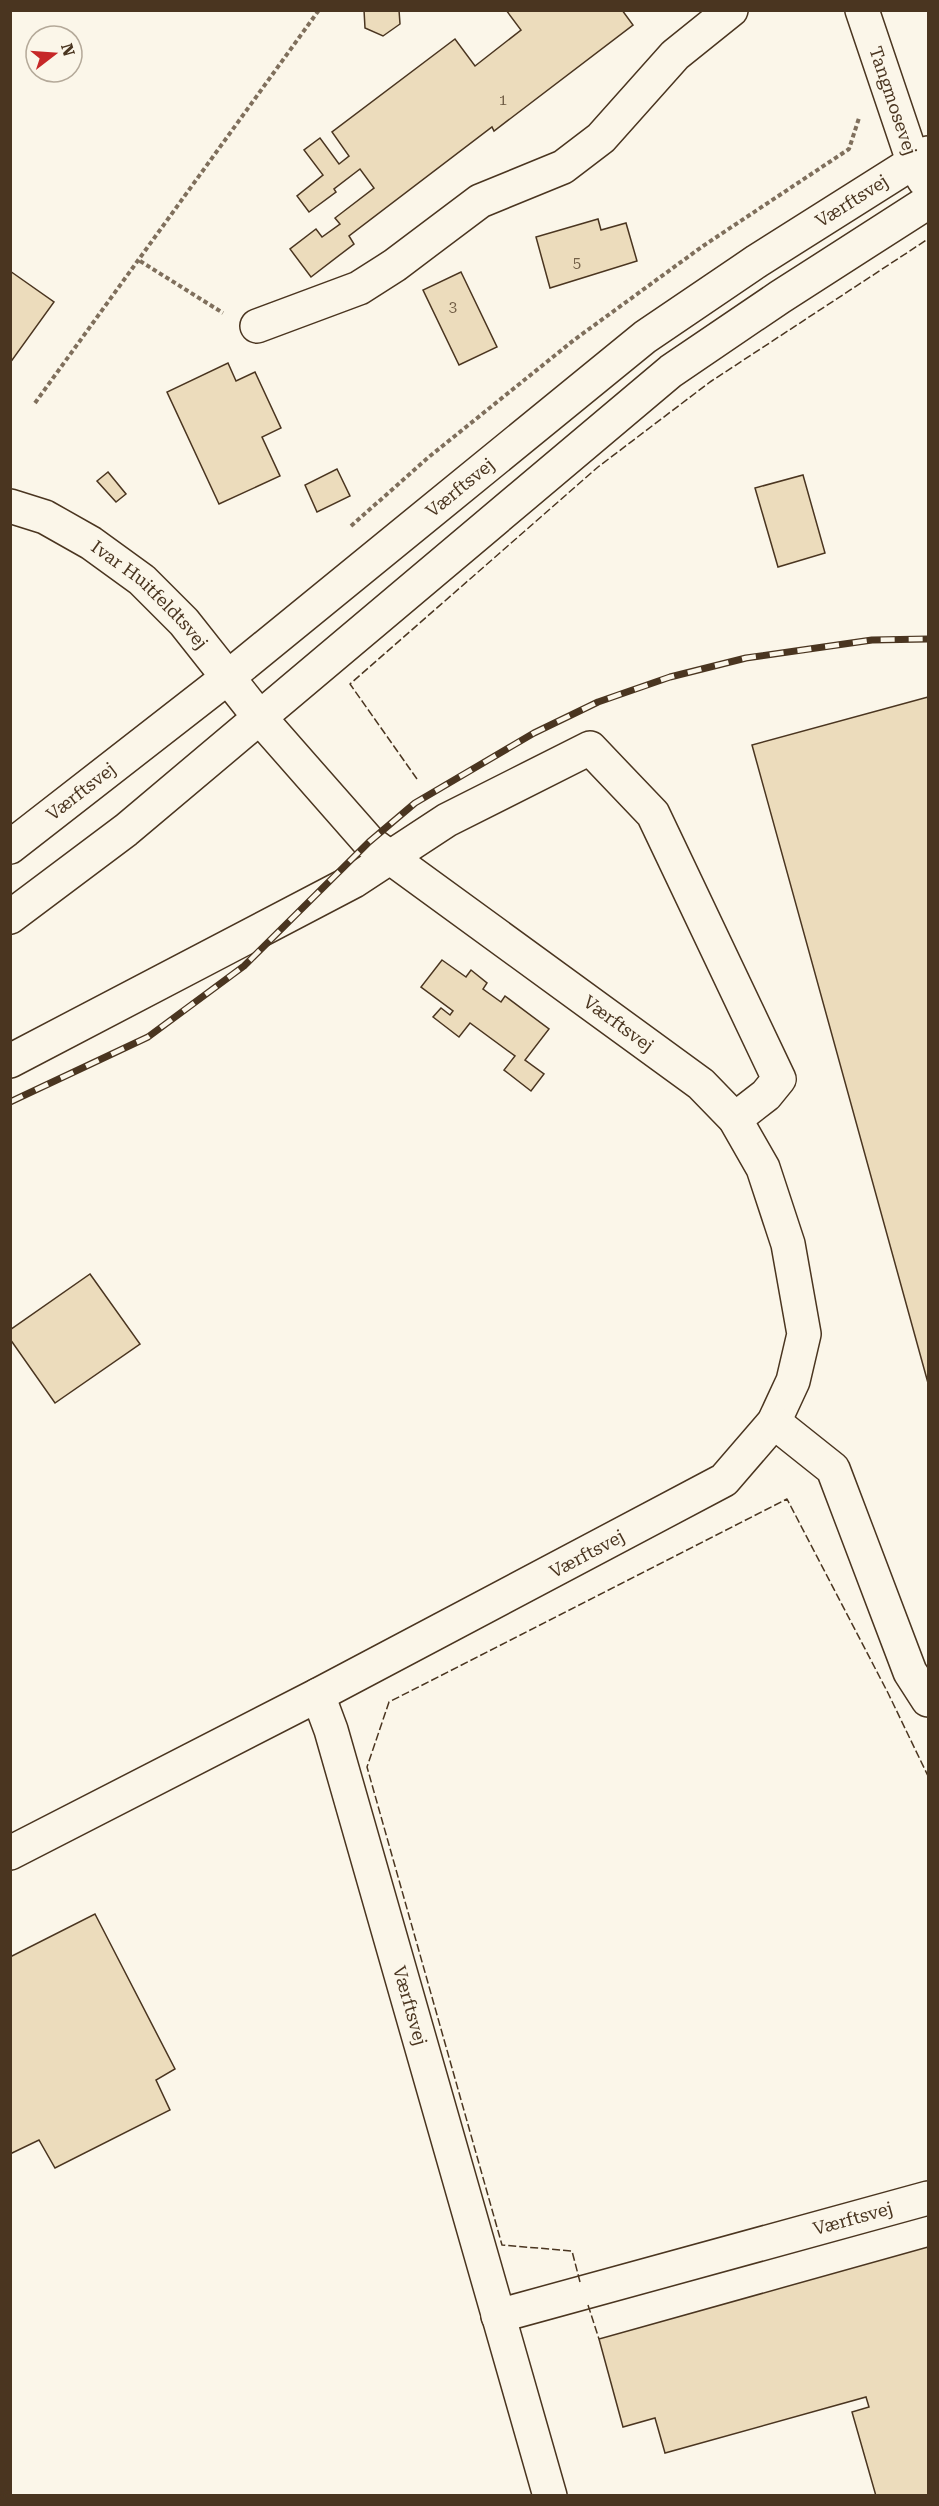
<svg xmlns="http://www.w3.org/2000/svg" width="939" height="2506" viewBox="0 0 939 2506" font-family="'Roboto Serif',serif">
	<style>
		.building { fill: #ecdcbc; stroke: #4a3520; stroke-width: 1.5 }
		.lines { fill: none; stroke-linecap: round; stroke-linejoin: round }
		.minor-casing { stroke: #4a3520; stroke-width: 36 }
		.path { stroke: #7f6f5c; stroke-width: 4; stroke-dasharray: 4.5 3; stroke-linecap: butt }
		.minor { stroke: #fbf6e9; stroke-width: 33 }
		.rail-casing { stroke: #4a3520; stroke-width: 7 }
		.rail { stroke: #fbf6e9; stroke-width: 4.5; stroke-dasharray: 14; stroke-linecap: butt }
		.fence { stroke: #4a3520; stroke-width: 1.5; stroke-dasharray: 8 3; stroke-linecap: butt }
		.labels { text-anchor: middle; stroke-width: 4.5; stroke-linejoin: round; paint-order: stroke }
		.number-label { font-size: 15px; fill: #725f47 }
		.street-label { font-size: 18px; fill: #4a3520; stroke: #fbf6e9 }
	</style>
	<rect width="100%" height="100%" fill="#fbf6e9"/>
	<path class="building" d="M364 10H399L400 24 383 36 365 28Z
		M506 10H622L633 25 494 131 492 127 349 236 354 244 311 277 290 249 316 229 322 237 340 224 335 218 374 188 360 169 334 189 336 192 309 212 297 196 323 175 304 150 320 138 339 164 349 156 332 132 455 39 475 66 521 30Z
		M598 219 601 230 626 223 637 261 550 288 536 237Z
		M10 271 54 302 10 363Z
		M461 272 497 347 459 365 423 290Z
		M228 363 236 381 255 372 281 428 262 437 280 476 219 504 167 392Z
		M337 469 350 496 317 512 305 485Z
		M108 472 126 494 116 502 97 481Z
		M803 475 825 553 778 567 755 488Z
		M928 697V1383L752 745Z
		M442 960 466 977 471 970 487 983 483 989 501 1002 505 996 549 1029 525 1060 544 1074 531 1091 504 1070 515 1056 470 1023 459 1037 433 1017 441 1008 450 1015 453 1011 421 987Z
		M90 1274 140 1344 55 1403 10 1339V1330Z
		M95 1914 175 2069 156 2080 170 2110 55 2168 39 2140 10 2154V1957Z
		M928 2247V2496H876L852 2412 869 2407 866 2397 665 2453 655 2418 623 2427 599 2339Z"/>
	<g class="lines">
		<g class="minor-casing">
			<g id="minor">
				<path id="s1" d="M862 10 913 161 924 180"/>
				<path d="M257 326 359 288 395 265 480 201 563 167 601 138 675 55 731 10"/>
				<path id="s2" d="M10 506 45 517 91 543 142 580 184 622 260 718 369 842 701 1084 735 1119 763 1168 788 1244 804 1334 793 1381 774 1422 724 1480 318 1695 10 1853"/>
				<path id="s3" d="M10 847 227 678 645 337 757 261 928 153"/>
				<path d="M10 917 126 830 671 371 780 297 928 202"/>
				<path d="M10 1061 354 881 447 820 590 748 653 814 779 1079 766 1095 735 1119"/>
				<path d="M774 1422 833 1469 910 1672 928 1700"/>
				<path id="s4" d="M318 1695 331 1730 550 2496"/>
				<path id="s5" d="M498 2316 928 2198"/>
			</g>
		</g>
		<path class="path" d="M140 261 223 313
			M35 403 319 10
			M351 526 430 456 574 340 703 246 849 149 859 118"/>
		<use href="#minor" class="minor"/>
		<g class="rail-casing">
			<path id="rail" d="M10 1102 148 1037 244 966 369 842 415 803 534 733 598 702 670 677 746 658 872 640 928 639"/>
		</g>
		<use href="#rail" class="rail"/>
		<path class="fence" d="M417 779 350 684 598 467 710 382 928 239
			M580 2282 572 2251 502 2245 367 1767 389 1702 787 1499 888 1693 928 1776
			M588 2305 599 2339"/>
	</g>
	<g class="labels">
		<g class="number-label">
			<text x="503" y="105">1</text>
			<text x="577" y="268">5</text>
			<text x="453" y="312">3</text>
		</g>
		<g class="street-label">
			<text dy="6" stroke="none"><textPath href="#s1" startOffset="96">Tangmosevej</textPath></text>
			<text dy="6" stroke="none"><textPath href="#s3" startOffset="1062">Værftsvej</textPath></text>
			<text dy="6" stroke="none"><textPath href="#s3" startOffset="576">Værftsvej</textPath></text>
			<text dy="6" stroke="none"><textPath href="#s2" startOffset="168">Ivar Huitfeldtsvej</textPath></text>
			<text dy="6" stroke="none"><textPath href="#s3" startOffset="90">Værftsvej</textPath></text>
			<text dy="6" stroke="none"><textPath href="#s2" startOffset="808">Værftsvej</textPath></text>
			<text transform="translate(587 1554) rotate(-28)" y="6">Værftsvej</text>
			<text dy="6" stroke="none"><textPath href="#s4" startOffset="324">Værftsvej</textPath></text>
			<text dy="6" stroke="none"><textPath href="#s5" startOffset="368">Værftsvej</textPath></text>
		</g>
	</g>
	<rect width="939" height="2506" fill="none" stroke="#4a3520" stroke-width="24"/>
	<g transform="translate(54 54) rotate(73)"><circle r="28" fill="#fbf6e9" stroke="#b4a999" stroke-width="1.5"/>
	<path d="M0-4.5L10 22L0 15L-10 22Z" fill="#c62828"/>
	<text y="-9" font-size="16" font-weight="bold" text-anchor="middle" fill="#4a3520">N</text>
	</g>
</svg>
